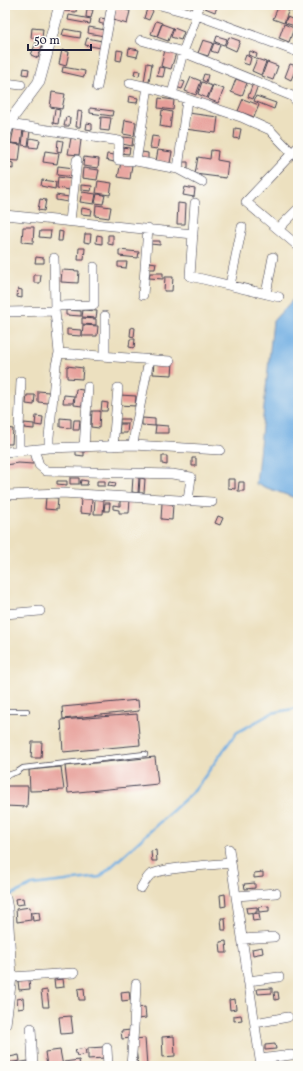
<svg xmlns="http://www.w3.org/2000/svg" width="303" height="1071" viewBox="0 0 303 1071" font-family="Vollkorn,serif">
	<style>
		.water { fill: #6fade2; stroke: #48688e }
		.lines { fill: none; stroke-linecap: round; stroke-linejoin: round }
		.stream { stroke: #6fade2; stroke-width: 2.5 }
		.building { fill: #e79f99 }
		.service-casing { stroke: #403e4f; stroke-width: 6 }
		.minor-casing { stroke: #403e4f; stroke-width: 10 }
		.tertiary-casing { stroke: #403e4f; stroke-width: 12 }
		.service { stroke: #fff; stroke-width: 4.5 }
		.minor { stroke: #fff; stroke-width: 9 }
		.tertiary { stroke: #fff; stroke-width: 11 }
	</style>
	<rect width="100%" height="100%" fill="#fdfcf7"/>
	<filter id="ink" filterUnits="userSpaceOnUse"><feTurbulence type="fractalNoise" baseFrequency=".025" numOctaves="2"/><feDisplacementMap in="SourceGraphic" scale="8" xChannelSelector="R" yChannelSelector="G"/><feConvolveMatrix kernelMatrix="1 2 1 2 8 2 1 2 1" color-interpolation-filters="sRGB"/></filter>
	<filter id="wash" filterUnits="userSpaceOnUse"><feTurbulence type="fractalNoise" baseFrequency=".012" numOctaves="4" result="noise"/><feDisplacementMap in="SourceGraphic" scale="16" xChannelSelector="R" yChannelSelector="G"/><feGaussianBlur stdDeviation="0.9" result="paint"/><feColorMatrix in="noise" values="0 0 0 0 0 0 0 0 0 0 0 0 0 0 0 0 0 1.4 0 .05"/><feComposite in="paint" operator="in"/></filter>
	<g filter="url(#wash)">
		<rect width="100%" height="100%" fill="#ece0bf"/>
		<path class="water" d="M298 294V499L256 484 273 321Z"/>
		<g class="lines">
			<path class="stream" d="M7 897 32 885 100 877 195 790 236 733 272 713 298 708"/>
		</g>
		<g id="blocks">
			<path class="building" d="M66 5H77L76 12 65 11Z
				M206 5H218L215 12 205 8Z
				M279 5 289 9 284 23 273 19Z
				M116 7 130 11 127 24 113 20Z
				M87 9 93 10 91 18 86 17Z
				M147 9 153 11 149 20 144 18Z
				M69 15 91 19 90 24 68 20Z
				M287 17 297 21 295 26 285 23Z
				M100 18 107 19 106 25 99 23Z
				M156 21 162 23 157 36 151 34Z
				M162 24 173 28 168 41 157 37Z
				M284 24 294 28 289 42 279 38Z
				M89 27 105 30 104 36 88 33Z
				M32 28 43 29 42 39 31 38Z
				M174 28 184 32 181 40 171 37Z
				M64 29 81 32 80 38 62 35Z
				M217 36 227 39 224 45 215 42Z
				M229 37 240 41 236 51 225 46Z
				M87 38 102 41 101 48 85 45Z
				M37 40 43 43 38 58 31 55Z
				M203 40 213 43 208 56 198 53Z
				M214 43 220 45 217 53 211 51Z
				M129 48 139 50 137 57 128 55Z
				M62 50 69 52 66 66 59 64Z
				M117 50 123 51 121 61 116 60Z
				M165 50 176 53 171 69 161 66Z
				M250 51 257 54 256 58 248 55Z
				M246 55 251 58 249 65 243 63Z
				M257 59 266 62 261 75 252 71Z
				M267 62 278 66 273 80 262 76Z
				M147 63 152 64 149 82H144Z
				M290 64 297 66 291 80 285 77Z
				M63 67 85 71 84 77 62 72Z
				M159 67 165 68 163 77 157 76Z
				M24 68 29 69 28 75 23 74Z
				M135 70 140 71 139 76 134 75Z
				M204 74 208 75 206 82 202 80Z
				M191 77 201 81 196 95 185 91Z
				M236 79 247 83 242 96 231 92Z
				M179 80 185 82 182 89 176 87Z
				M202 82 212 86 207 98 198 94Z
				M253 83 258 85 253 99 248 97Z
				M213 85 224 89 218 103 208 99Z
				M52 92 65 94 62 109 50 107Z
				M129 96 138 98 137 103 128 102Z
				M256 96 276 103 274 109 254 101Z
				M159 98 174 100 173 110 158 108Z
				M243 99 259 105 254 117 238 111Z
				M90 108 113 111 112 116 90 113Z
				M55 109 60 110 58 124 53 123Z
				M162 110 172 112 170 128 160 126Z
				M78 111 82 112 80 127H76Z
				M188 113 218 117 216 133 185 129Z
				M66 117 70 118 69 126H64Z
				M101 117 111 118 109 131 100 130Z
				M125 120 136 122 134 136 123 134Z
				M87 123 92 124V130L86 129Z
				M14 128 23 129 21 144 11 143Z
				M235 128 241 129 239 139 234 138Z
				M24 130 30 131 28 146 22 145Z
				M152 136 159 137 157 149 150 148Z
				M123 137 133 138 132 146 122 144Z
				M30 138 40 140 38 148 29 147Z
				M71 138 81 140 79 155 68 154Z
				M58 140 63 141 61 152 57 151Z
				M8 143 21 145 19 161 6 160Z
				M121 147 130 148 129 154 120 153Z
				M158 150 172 152 170 163 156 161Z
				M211 150 218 151 217 160 228 162 226 178 195 174 198 157 210 159Z
				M45 151 59 153 57 164 43 162Z
				M142 152 148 153V159L141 158Z
				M107 154 115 155 114 162 106 160Z
				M84 157 99 159 98 168 83 166Z
				M6 161 13 163V169L5 167Z
				M121 162 132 165 130 179 118 177Z
				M181 162H188V168L181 167Z
				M58 166 74 168 73 177 57 175Z
				M83 168 99 170 97 180 82 178Z
				M58 177 72 179 70 190 57 188Z
				M42 180 56 182 55 189 41 186Z
				M98 181 112 183 110 195 96 193Z
				M81 185 92 186 91 191 81 190Z
				M185 187 195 189 194 197 183 195Z
				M82 192 96 194 94 204 80 202Z
				M97 194 105 195 103 204 95 203Z
				M56 195 69 197 68 202 56 200Z
				M40 199 46 200 44 211 38 210Z
				M178 203 186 204 185 224H177Z
				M96 205 111 207 109 218 95 216Z
				M82 208 92 210 91 215 81 214Z
				M23 227H34L33 243 22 242Z
				M40 231H51L50 238 39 237Z
				M59 231 63 232 62 241H58Z
				M85 234H91L90 243 84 242Z
				M97 235 102 236V244L96 243Z
				M108 235H113V245L108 244Z
				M151 241H160V245L150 244Z
				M79 248H85L84 260H78Z
				M119 250 139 252 138 258 119 256Z
				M36 257 44 258V263H35Z
				M118 262H127L126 268 118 267Z
				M150 262 156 263 155 269H149Z
				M62 270 79 271 78 283 61 282Z
				M150 273H163V279L149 278Z
				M34 275H41L40 283H34Z
				M165 277H173L172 291H164Z
				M18 289 22 290V298L17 297Z
				M66 310 81 311V316L66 315Z
				M83 310 97 311 96 318 82 317Z
				M82 318 96 319V325L82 324Z
				M83 325 98 326 97 336H82Z
				M131 327 135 328 134 337 130 336Z
				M67 329 81 330V336L67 335Z
				M130 339H135L134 348 129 347Z
				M154 361 173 363 172 375 153 374Z
				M67 366 83 368 82 379 67 378Z
				M76 389 83 390 82 406 74 405Z
				M38 391 49 392 48 403 38 402Z
				M27 395H35L34 405 26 404Z
				M64 395 74 396 73 403H63Z
				M120 395 136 396 135 406 119 405Z
				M5 402 9 403 8 412H5Z
				M102 402 108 403 107 411H101Z
				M92 411H100L99 428 91 427Z
				M36 416 43 417 42 426 35 425Z
				M60 418 71 419V428L60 427Z
				M142 418 155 419V426L142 425Z
				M120 419H129V423H120Z
				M74 420H80L79 430H73Z
				M24 423 34 424V429L24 428Z
				M120 424H128L127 433H119Z
				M156 425 168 426V433H155Z
				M5 428 13 429 12 444H5Z
				M76 451 84 452V456L76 455Z
				M18 454 34 455 33 464 18 463 5 465V456Z
				M162 456H167V465L162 464Z
				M192 458H196V466H192Z
				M133 477 139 478 138 493 132 492Z
				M70 478H79V484H70Z
				M140 478 145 479 144 493H139Z
				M228 479H235V489L228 488Z
				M81 480 88 481 87 485H80Z
				M57 481H67V485L57 484Z
				M97 481H105V486H97Z
				M109 482 116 483 115 487 108 486Z
				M239 482H244V491H238Z
				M46 497 58 498 57 510 45 509Z
				M81 498 92 499 91 514 80 513Z
				M120 498 130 499 129 513H119V510L113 509V505L120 506Z
				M95 499 104 500 103 514H94Z
				M105 503H110L109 511H104Z
				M162 503 173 504 172 520 161 519Z
				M218 516 223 518 220 525 215 523Z
				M138 700 139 711 63 719 62 707Z
				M137 714 140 745 63 752 61 720Z
				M32 742H42L41 758H31Z
				M155 757 158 784 68 793 65 766Z
				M61 767 64 790 30 791 29 770Z
				M5 786H28L27 807 5 806Z
				M156 850 157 861H152L151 851Z
				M263 872V877L254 878V873Z
				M255 883V888L245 889 244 884Z
				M225 894 226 906 221 907 220 895Z
				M23 898 24 904 16 905 15 899Z
				M269 906V911L259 912 258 907Z
				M30 907 31 920 17 922 16 909Z
				M257 907V912L247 913 246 908Z
				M39 912 40 920 33 921 32 913Z
				M259 913 260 920 253 921 252 914Z
				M221 918H225L226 930H222Z
				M226 941 227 953H221L220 942Z
				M262 947 263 953 253 955 252 949Z
				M63 979 64 987 55 988 54 980Z
				M29 980 30 989 19 990 18 981Z
				M84 988 85 1000H79L78 989Z
				M272 988V993L258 994 257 989Z
				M47 990 49 1007H43L41 991Z
				M129 991 130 1000 122 1001 121 992Z
				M274 992H278L279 999 275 1000Z
				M23 998 24 1008 18 1009 17 999Z
				M235 999 236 1009 230 1010 229 1000Z
				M145 1007 146 1018 138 1019 137 1008Z
				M241 1015 242 1020 234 1021V1016Z
				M71 1016 73 1033 61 1034 59 1017Z
				M131 1030V1038L122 1039 121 1031Z
				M174 1036 175 1056 163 1057 162 1037Z
				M145 1038 147 1066H138L135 1039Z
				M275 1044 276 1049 265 1050V1045Z
				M104 1047 105 1058 88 1059V1048Z
				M85 1048 86 1054 77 1056 75 1050Z
				M60 1050 63 1066H47L45 1052Z
				M19 1055 20 1061 6 1063 5 1058Z
				M79 1060 80 1066H65L64 1062Z
				M28 1061 29 1066H6V1065Z"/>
		</g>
	</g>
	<g filter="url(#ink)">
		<use href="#blocks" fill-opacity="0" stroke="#403e4f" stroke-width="1"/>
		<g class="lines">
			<g class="service-casing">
				<path id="service" d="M5 711H27
					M5 776 17 772 23 768 145 754"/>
			</g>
			<g class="minor-casing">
				<path id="minor" d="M160 5 197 15 298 52
					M288 5 298 9
					M141 40 183 52 292 96 298 103
					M5 83 21 85
					M130 83 148 87
					M97 87 112 5
					M172 94 241 117 270 130 292 153
					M9 124 119 141 118 160 136 161 178 169 187 99
					M298 147 246 202 298 246
					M136 161 148 87 172 94 183 52 197 15 198 5
					M178 169 202 182
					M195 203 190 276 279 297
					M5 215 193 234
					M70 221 77 160
					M278 229 298 209
					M230 285 242 227
					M266 294 273 257
					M143 295 148 228
					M55 306 94 305V267
					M5 312 55 311 54 258
					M59 353 170 361
					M105 356V316
					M133 445 135 431 149 360
					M113 446 118 388
					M84 447 88 387
					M49 448V437L56 365 59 353 55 311
					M34 449 39 465 46 471 172 474 191 477 188 501
					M19 451V428L21 381
					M5 452 49 448 133 445 220 450
					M5 495 62 493 212 502
					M5 614 40 611
					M229 849 261 1066
					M141 888C144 883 146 879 150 875 162 867 214 865 231 863
					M236 896 276 893
					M242 939 274 937
					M11 977 74 973
					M248 981 279 977
					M255 1023 288 1017
					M31 1028 33 1066
					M107 1048 108 1066
					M260 1059 291 1055
					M131 1066 134 1027 136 984"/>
			</g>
			<g class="tertiary-casing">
				<path id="tertiary" d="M5 135 10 121 39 82 60 5
					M5 898 7 909 11 977 5 1024"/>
			</g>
			<use href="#service" class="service"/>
			<use href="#minor" class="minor"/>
			<use href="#tertiary" class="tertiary"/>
		</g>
	</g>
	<rect width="303" height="1071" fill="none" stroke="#fdfcf7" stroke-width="20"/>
	<path d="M28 44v6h63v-6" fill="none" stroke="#22223b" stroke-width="2"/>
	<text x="34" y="44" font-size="12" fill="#22223b" stroke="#fdfcf7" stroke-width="3" paint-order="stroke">50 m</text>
</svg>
